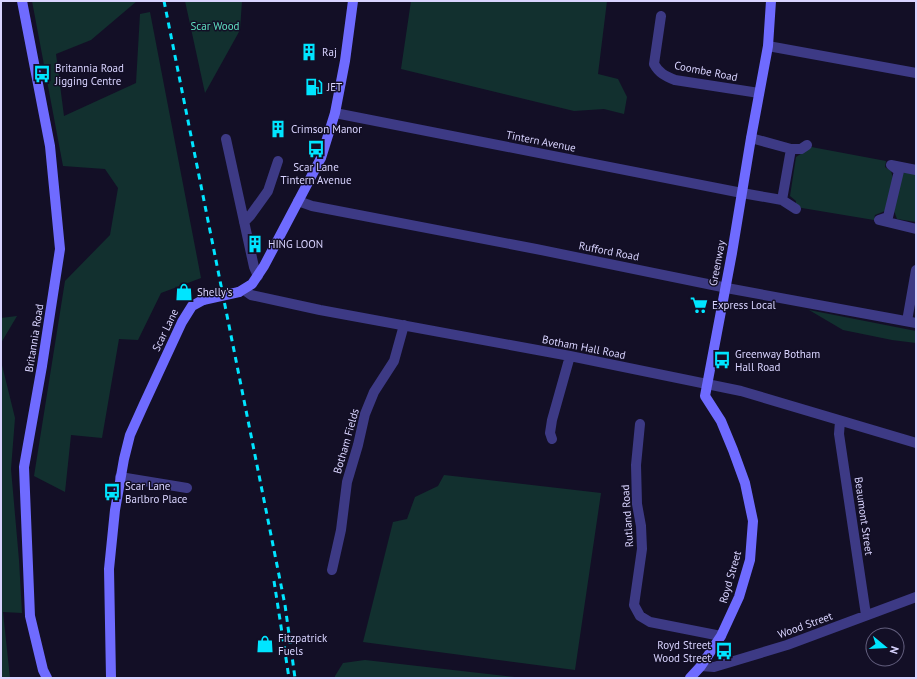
<svg xmlns="http://www.w3.org/2000/svg" width="917" height="679" viewBox="0 0 917 679" font-family="'PT Sans',sans-serif">
	<style>
		.green { fill: #12302f }
		.lines { fill: none; stroke-linecap: round; stroke-linejoin: round }
		.street { stroke: #3d3a85; stroke-width: 10 }
		.secondary { stroke: #6f6bff; stroke-width: 10 }
		.rail { stroke: #00e5ff; stroke-width: 3; stroke-dasharray: 6 5; stroke-linecap: butt }
		.secondary-bridge { stroke: #6f6bff; stroke-width: 10 }
		.labels { text-anchor: middle; stroke-width: 3; stroke-linejoin: round; paint-order: stroke }
		.park-label { font-size: 11px; fill: #5fe0c0; stroke: #130f26 }
		.poi-label { font-size: 11px; fill: #d9d4ff; stroke: #130f26; text-anchor: start }
		.street-label { font-size: 11px; fill: #d9d4ff; stroke: #130f26 }
	</style>
	<rect width="100%" height="100%" fill="#130f26"/>
	<path class="green" d="M32 1H137L91 40 56 54 64 116 136 83 140 14 150 12 201 278 161 293 138 340 119 339 102 438 71 435 65 492 34 476 65 281 110 235 118 188 105 169 63 166Z
		M185 1H242L240 30 205 93Z
		M411 1H607L598 74 618 79 627 97 624 114 604 109 574 111 401 69Z
		M806 146 886 161 885 167 891 171 893 178 885 211 875 215 874 220 796 207V201L790 196 796 157 804 152Z
		M906 171 916 173V222L897 219 894 211 901 175Z
		M809 310 916 331V343L892 340 843 330Z
		M17 316 1 343V318Z
		M1 361 15 418 11 469 19 560 22 613 3 612 10 678H1Z
		M444 475 601 493 575 670 363 642 393 522 407 519 415 497 438 486Z
		M365 660 524 678H335V676L343 663Z"/>
	<g class="lines">
		<path class="street" d="M661 16 654 64C659 73 665 76 675 80L759 93
			M768 46 916 73
			M335 113 742 193 782 200 791 149 751 138
			M226 139 254 267 258 276
			M791 149H801L807 145
			M916 170 891 165 899 171 888 217 879 220 916 229
			M782 200 796 209
			M298 201 312 206 536 249 732 289 916 323
			M244 222 250 216 268 191 278 161
			M244 290 251 295 320 310 570 356 741 391 916 443
			M907 321 916 270
			M840 421 839 434 866 615
			M640 424 636 465 637 504 641 526 642 549 634 605 640 616 650 622 721 636
			M552 439 550 433 552 420 570 356
			M120 477 187 488
			M332 570 341 530 347 482 358 445 365 414 374 392 394 361 404 325
			M701 666 714 667 787 645 916 597"/>
		<path class="secondary" d="M22 1 50 146 60 249 42 366 24 467 30 616 43 670 47 678
			M239 292 252 284 264 266 321 158 335 113 345 61 353 1
			M111 678 109 569 115 510 124 459 130 435 144 404 182 322 192 306 203 300
			M690 678 701 666 721 636 739 597 750 560 753 521 745 483 733 450 721 421 705 396 732 253 751 138 768 46 771 1"/>
		<path class="rail" d="M164 1 285 605 295 678
			M274 581 289 678"/>
		<path class="secondary-bridge" d="M203 300 239 292"/>
	</g>
	<defs>
		<g id="building-bare" transform="scale(1.38)"><path d="M-4-6H4V6H1V3H-1V6H-4ZM-2.5-4.3h1.7v1.8h-1.7ZM.8-4.3h1.7v1.8H.8ZM-2.5-1h1.7V.8h-1.7ZM.8-1h1.7V.8H.8Z" fill="#00e5ff" stroke="#130f26" stroke-width="2.5" paint-order="stroke"/></g>
		<g id="bus-bare" transform="scale(1.38)"><path d="M-5-6H5V4H4V6H2V4H-2V6H-4V4H-5ZM-3.5-4V0h7V-4ZM-3.5 1.2v1.5H-2V1.2ZM2 1.2v1.5H3.5V1.2Z" fill="#00e5ff" stroke="#130f26" stroke-width="2.5" paint-order="stroke"/></g>
		<g id="fuel-bare" transform="scale(1.38)"><path d="M-5.5-6h7V0h2V4h1.3V-2.5L3-4.5l.8-.8L6-3V5H2.5V1h-1V6h-7ZM-4.2-4.7v3.2H.2V-4.7Z" fill="#00e5ff" stroke="#130f26" stroke-width="2.5" paint-order="stroke"/></g>
		<g id="shop-bare" transform="scale(1.38)"><path d="M-5-2.5h2.3a2.7 3.5 0 0 1 5.4 0H5L5.5 6h-11ZM-1.5-2.5h3a1.5 2.3 0 0 0-3 0Z" fill="#00e5ff" stroke="#130f26" stroke-width="2.5" paint-order="stroke"/></g>
		<g id="supermarket-bare" transform="scale(1.38)"><path d="M-6-5.5h2.5l.6 2H6L4.5 2H-2.5L-4.4-4H-6ZM-1.5 3.2a1.3 1.3 0 1 0 .1 0ZM3 3.2a1.3 1.3 0 1 0 .1 0Z" fill="#00e5ff" stroke="#130f26" stroke-width="2.5" paint-order="stroke"/></g>
	</defs>
	<g fill-rule="evenodd">
		<use href="#building-bare" x="309" y="52"/>
		<use href="#bus-bare" x="42" y="74"/>
		<use href="#fuel-bare" x="314" y="87"/>
		<use href="#building-bare" x="278" y="129"/>
		<use href="#bus-bare" x="316" y="149"/>
		<use href="#building-bare" x="255" y="244"/>
		<use href="#shop-bare" x="184" y="292"/>
		<use href="#supermarket-bare" x="699" y="305"/>
		<use href="#bus-bare" x="722" y="360"/>
		<use href="#bus-bare" x="112" y="492"/>
		<use href="#shop-bare" x="265" y="644"/>
		<use href="#bus-bare" x="724" y="651"/>
	</g>
	<g class="labels">
		<g class="park-label">
			<text x="215" y="30">Scar Wood</text>
		</g>
		<g class="poi-label">
			<text x="322" y="56">Raj</text>
			<text x="55" y="72">Britannia Road<tspan x="55" dy="13">Jigging Centre</tspan></text>
			<text x="327" y="91">JET</text>
			<text x="291" y="133">Crimson Manor</text>
			<text x="316" y="171" text-anchor="middle">Scar Lane<tspan x="316" dy="13">Tintern Avenue</tspan></text>
			<text x="268" y="248">HING LOON</text>
			<text x="197" y="296">Shelly's</text>
			<text x="712" y="309">Express Local</text>
			<text x="735" y="358">Greenway Botham<tspan x="735" dy="13">Hall Road</tspan></text>
			<text x="125" y="490">Scar Lane<tspan x="125" dy="13">Barlbro Place</tspan></text>
			<text x="278" y="642">Fitzpatrick<tspan x="278" dy="13">Fuels</tspan></text>
			<text x="711" y="649" text-anchor="end">Royd Street<tspan x="711" dy="13">Wood Street</tspan></text>
		</g>
		<g class="street-label">
			<text transform="translate(706 71) rotate(11)" y="4">Coombe Road</text>
			<text transform="translate(541 141) rotate(11)" y="4">Tintern Avenue</text>
			<text transform="translate(609 251) rotate(11)" y="4">Rufford Road</text>
			<text transform="translate(717 263) rotate(-79)" y="4">Greenway</text>
			<text transform="translate(165 330) rotate(-64)" y="4">Scar Lane</text>
			<text transform="translate(34 338) rotate(-81)" y="4">Britannia Road</text>
			<text transform="translate(584 347) rotate(11)" y="4">Botham Hall Road</text>
			<text transform="translate(346 441) rotate(-74)" y="4">Botham Fields</text>
			<text transform="translate(627 516) rotate(-94)" y="4">Rutland Road</text>
			<text transform="translate(864 516) rotate(82)" y="4">Beaumont Street</text>
			<text transform="translate(730 577) rotate(-74)" y="4">Royd Street</text>
			<text transform="translate(805 625) rotate(-20)" y="4">Wood Street</text>
		</g>
	</g>
	<rect width="917" height="679" fill="none" stroke="#d9d4ff" stroke-width="4"/>
	<g transform="translate(885 647) rotate(108)"><circle r="19" fill="#130f26" stroke="#625e7d"/>
	<path d="M0-3L7 15L0 10L-7 15Z" fill="#00e5ff"/>
	<text y="-6" font-size="11" font-weight="bold" text-anchor="middle" fill="#d9d4ff">N</text>
	</g>
</svg>
